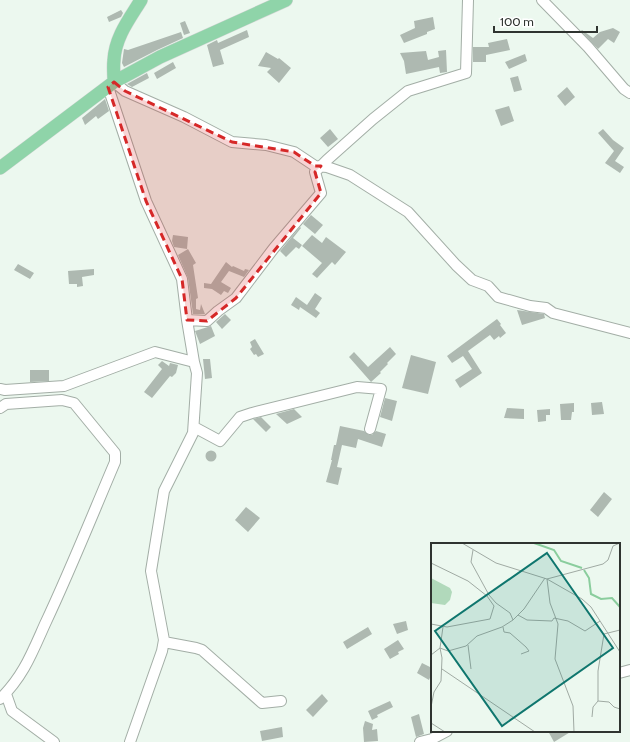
<svg xmlns="http://www.w3.org/2000/svg" width="630" height="742" viewBox="0 0 630 742" font-family="Cabin,sans-serif">
	<style>
		.building { fill: #aeb9b1 }
		.lines { fill: none; stroke-linecap: round; stroke-linejoin: round }
		.minor-casing { stroke: #a3aea6; stroke-width: 12 }
		.major-casing { stroke: #d5d6d6; stroke-width: 14 }
		.minor { stroke: #fff; stroke-width: 10 }
		.major { stroke: #8fd4a9; stroke-width: 13 }
		.marked { fill: #d62828; fill-opacity: 0.2; stroke: #d62828; stroke-width: 3; stroke-dasharray: 8 5; stroke-linejoin: round }
		.inset-river { fill: none; stroke: #8acd9d; stroke-width: 2 }
		.inset-road { fill: none; stroke: #a0aaa3; stroke-width: 1 }
		.view { fill: #0f766e; fill-opacity: 0.15; stroke: #0f766e; stroke-width: 2 }
		.inset-edge { fill: none; stroke: #2f3430; stroke-width: 2 }
	</style>
	<rect width="100%" height="100%" fill="#ecf8ef"/>
	<path class="building" d="M121 10 123 13 121 17 109 22 107 17Z
		M433 17 435 29 427 32V34L404 43 400 35 415 28 414 21Z
		M185 21 190 33 184 35 180 23Z
		M613 28 620 32 614 43 608 39 598 49 581 31 582 30 593 38 600 32Z
		M247 30 249 37 220 50 224 64 213 67 207 45 217 40 218 43Z
		M181 32 183 38 157 50 124 67 122 63 124 49 128 50Z
		M507 39 510 50 486 55V62H473V47H489L488 43Z
		M446 50 447 72 440 73 439 67 406 74 404 61 400 53 426 51 428 60 439 57 438 51Z
		M266 52 278 59 279 58 291 68 279 83 267 72 271 68 258 66Z
		M525 54 527 61 509 69 505 62Z
		M173 62 176 68 157 79 154 73Z
		M147 73 149 78 132 87 127 84Z
		M518 76 522 90 514 92 510 78Z
		M567 87 575 97 565 106 557 96Z
		M105 99 109 111 98 119 96 116 85 125 82 118Z
		M509 106 514 121 501 126 495 110Z
		M330 129 338 139 328 147 320 138Z
		M603 129 613 140 624 148 615 161 624 167 620 173 605 163 614 151 598 133Z
		M311 215 323 225 315 234 303 224Z
		M300 227 301 228 293 238 302 245 299 249 296 247 286 257 280 251Z
		M173 235 188 237 187 249 174 247 172 241Z
		M312 235 322 243 326 237 346 252 335 265 332 262 317 278 312 274 322 263 302 246Z
		M188 249 196 263 193 265 198 298 196 299V309L200 310 201 304 205 314H193L188 278 178 255Z
		M226 262 232 267 233 266 244 271 245 269 249 270 244 277 229 271 221 282 231 288 228 293 224 291 221 295 212 289 204 288V283L211 284Z
		M18 264 34 273 30 279 14 270Z
		M94 269V275L82 277 83 286 77 287V284H69L68 271Z
		M315 293 322 298 315 309 320 313 316 318 300 307 299 310 291 305 296 297 307 305Z
		M517 310 544 314 545 318 522 325Z
		M225 314 231 320 222 329 216 322Z
		M497 319 501 324 500 325 506 333 500 338 499 336 494 340 490 335 468 351 482 373 460 388 455 380 472 369 463 356 452 363 447 356Z
		M211 326 215 336 200 344 195 331Z
		M255 339 264 354 258 357 256 354 254 355 250 349 252 347 250 342Z
		M390 347 396 354 387 363 388 364 380 372 381 373 371 382 349 357 354 352 368 367Z
		M411 355 436 362 428 394 402 388Z
		M203 359H210L212 378 205 379Z
		M162 361 169 366 170 363 178 365 176 373 172 377 170 376 152 398 144 392 162 369 158 365Z
		M30 370H49V381L30 382Z
		M385 398 397 401 392 421 380 417Z
		M602 402 604 414 592 415 591 403Z
		M574 403V412H572L571 420H561L560 404Z
		M507 408 524 409V419L504 418Z
		M294 409 302 417 287 424 276 414Z
		M550 409V415H546V421L538 422 537 410Z
		M261 417 271 427 266 432 253 419Z
		M340 426 364 431 369 435H372L376 431 386 434 382 447 358 439 356 448 342 445 337 467 342 468 338 485 326 482 332 460H331L334 445H336Z
		M205.5 456a5.5 5.5 0 1 1 11 0a5.5 5.5 0 1 1-11 0Z
		M604 492 612 499 598 517 590 510Z
		M246 507 260 518 248 532 235 520Z
		M406 621 408 630 397 634 393 624Z
		M368 627 372 634 347 649 343 642Z
		M398 640 404 649 398 652 399 654 390 659 384 649Z
		M422 663 432 668V673L429 680 417 673Z
		M322 694 328 701 313 717 306 710Z
		M390 701 393 707 377 715 378 717 372 720 368 711Z
		M419 714 424 734 416 737 411 717Z
		M365 721 373 724 372 730 377 729 378 741 364 742 363 728Z
		M282 727 283 737 262 741 260 731Z
		M548 731H572L554 742Z"/>
	<g class="lines">
		<g class="minor-casing">
			<path id="minor" d="M542 0 588 47 624 89 630 93
				M114 82 125 91 184 117 232 142 266 145 294 152 315 166 327 167 350 175 408 212 456 265 472 280 488 286 498 297 530 306 546 308 553 313 630 333
				M108 87 146 201 182 279 187 320 194 362
				M187 320 207 321 218 311 236 298 274 248 321 193 315 172 327 160 373 119 408 91 466 73 468 0
				M0 389 5 390 64 386 155 352 194 362 197 373 193 433 164 491 151 571 164 640 162 651 130 742
				M0 408 6 404 62 400 74 403 115 453V462C92 516 70 571 45 624 32 653 23 677 0 699
				M194 427 220 441 240 417 252 413 357 387 381 389 370 429
				M164 642 196 648 202 650 262 703 281 701
				M619 673 630 670
				M6 694 12 711 54 742
				M420 742 432 739 447 731"/>
		</g>
		<g class="major-casing">
			<path id="major" d="M114 82C114 75 113 67 114 60 115 37 130 18 141 0
				M0 168 114 82 160 57 286 0"/>
		</g>
		<use href="#minor" class="minor"/>
		<use href="#major" class="major"/>
	</g>
	<path class="marked" d="M114 82 125 91 232 142 294 152 315 166H321L315 172 321 193 236 298 207 321 187 320 182 279 146 201 108 87Z"/>
	<g transform="translate(431 543)">
		<rect width="189" height="189" fill="#ecf8ef"/>
		<path d="M0 35 19 45 21 49 19 57 14 62 0 60Z" fill="#b1d9bb"/>
		<path class="inset-river" d="M103 0 123 7 130 18 151 25M153 27 158 35 160 51 170 56 181 55 189 64"/>
		<path class="inset-road" d="M31 0 65 20 116 36 151 56 160 64 189 109M0 20 37 38 56 53 63 63 59 76 16 84 0 81M116 36 119 60 127 81 124 116 142 163 143 189M116 36 172 21 177 17 182 3 189 0M87 72 96 77 121 78 123 75 137 78 154 88 169 78M82 77 93 66 114 35M72 84 73 89 79 90 95 104 98 108 90 111M37 102 40 126M0 112 9 105 17 108 35 103 46 93 71 84 82 77 79 70 65 60 58 52 40 19 42 7M11 126 104 189M167 158 178 159 183 164 189 166M0 164 3 149 10 138 11 115 9 105 12 84M161 174 162 164 167 158V128L173 91 189 87M0 180 14 189"/>
		<path class="view" d="M116 10 182 105 71 183 4 88Z"/>
		<rect width="189" height="189" class="inset-edge"/>
	</g>
	<path d="M494 26v6h103v-6" fill="none" stroke="#2f3430" stroke-width="2"/>
	<text x="500" y="26" font-size="12" fill="#2f3430" stroke="#ffffff" stroke-width="3" paint-order="stroke">100 m</text>
</svg>
